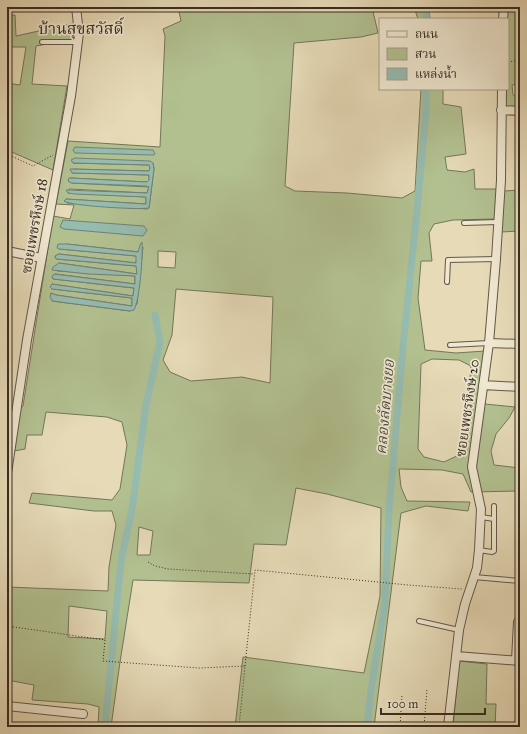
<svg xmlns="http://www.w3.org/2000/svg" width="527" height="734" viewBox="0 0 527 734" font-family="'IM FELL Great Primer','Noto Serif Thai',serif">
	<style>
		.green { fill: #b2c090; stroke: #74765a; fill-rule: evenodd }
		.water { fill: #96bbaf; stroke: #708277 }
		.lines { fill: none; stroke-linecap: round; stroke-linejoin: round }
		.canal { stroke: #96bbaf; stroke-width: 7 }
		.service-casing { stroke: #635848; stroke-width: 6 }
		.minor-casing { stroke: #635848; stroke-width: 10 }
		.path { stroke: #372d23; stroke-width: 1; stroke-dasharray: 1 2; stroke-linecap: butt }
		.service { stroke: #efe7d0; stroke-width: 4 }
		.minor { stroke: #efe7d0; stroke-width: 8 }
		.labels { text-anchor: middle; stroke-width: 3.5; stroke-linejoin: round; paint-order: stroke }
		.street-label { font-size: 14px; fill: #372d23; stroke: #efe7d0 }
		.water-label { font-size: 15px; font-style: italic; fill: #4f5046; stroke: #efe7d0 }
		.quarter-label { font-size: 16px; fill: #372d23; stroke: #efe7d0 }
	</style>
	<rect width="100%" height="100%" fill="#e6dab7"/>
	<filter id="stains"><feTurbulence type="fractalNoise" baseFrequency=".005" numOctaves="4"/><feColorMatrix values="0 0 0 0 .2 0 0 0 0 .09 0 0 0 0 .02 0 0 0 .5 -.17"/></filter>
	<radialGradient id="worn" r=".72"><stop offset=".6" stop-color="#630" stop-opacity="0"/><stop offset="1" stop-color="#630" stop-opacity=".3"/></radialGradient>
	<path class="green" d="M178 7H372L378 33 361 37 294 43 285 186 295 191 347 193 402 198 415 191 421 89H443V104L461 107 466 154 445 157 447 170 465 172 474 169 475 189H497L495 219 453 220 434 224 429 233 432 261H421L418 298 425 350 456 353 485 351V404L515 407 509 418 496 434 491 451 494 465 520 468V491L471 492 463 474 442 470 399 469 401 487 407 501 470 502 468 511 426 506 401 513 374 727H235L243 657 364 673 380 596 381 508 327 494 296 488 286 545 254 544 249 583 133 580 120 662 111 727H98L99 707 88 704 32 700 34 685 7 680V587L108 591 109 567 116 525 112 511H94L29 503 32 493 112 500 120 489 127 445 122 422 107 417 46 412 42 435H27L25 449 14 451 20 408 23 406 53 216 70 219 74 205 56 204 68 141 160 147 165 36 163 29 181 21ZM73 163H153L154 169 149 208 147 209 67 203 66 199 146 204V197L68 193 69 189 147 193 149 187 72 183 68 180 69 179 71 178 147 182 149 180V175L72 173 73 169 149 171 150 168 149 165ZM67 244 139 252 143 247 137 304 130 311 52 301 51 293 56 295 132 306V298L52 289V284L133 296 134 288 53 279 52 277 55 274 135 284V276L57 271 59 263 137 274V266L56 259 55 256 59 254 136 263 137 256 59 249ZM158 251 176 252 175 268 158 267ZM176 289 273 297 270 383 242 377 191 381 170 372 163 360 172 335ZM432 359 459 360 471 366 466 427 461 454 444 462 424 457 418 449 421 364ZM139 527 153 531 150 555H137ZM69 606 107 611 105 639 68 637Z
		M414 7H429L430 19H418Z
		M506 7H520V84L512 85 513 95 520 99 518 108 504 107V89H508V19H506Z
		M15 15 16 36 75 23 76 39 36 46 32 84 67 86 53 170 7 150V83L20 85 26 47H7V16Z
		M520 190V231L501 232 504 191Z
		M459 661 487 664 486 704H496L495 727H453Z"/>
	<path class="water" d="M75 147 153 150 155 154 153 155 75 153 73 150Z
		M75 158 150 161 153 163 154 169 149 208C141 210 70 206 64 201L66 199 146 204V197L75 194 68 193 66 190 147 193 149 187 146 186 71 183 68 181 69 178H71L147 182 149 180V175L72 173 70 169 149 171 150 168 149 165 73 163 71 160Z
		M63 220 144 226 147 230 143 236 64 229 60 227Z
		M142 242C143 255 140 299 134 310L130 311 52 301 50 297 51 293 56 295 132 306V298L52 289 50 287 52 284 133 296 134 288 53 279 52 277 54 274 135 284V276L88 274 52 270 53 267 59 263 137 274 136 266 56 259 55 256 59 254 136 263V256L59 249 57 248 58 244H67L138 252 140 245Z"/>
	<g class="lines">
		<path class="canal" d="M426 7V19
			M7 50V7
			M107 727 106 715 121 561 132 509 146 405 160 342 155 315
			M367 727 371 690 385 602 389 510 403 346 416 220 426 112V89"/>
		<g class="service-casing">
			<path id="service" d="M42 42H78
				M464 223 498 222
				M447 282 448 260 496 259
				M450 345 489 343
				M481 517 494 519
				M479 550 492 552 494 551V506
				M474 577 520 581
				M419 621 459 630"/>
		</g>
		<g class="minor-casing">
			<path id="minor" d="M503 19 504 7
				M501 110 520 111
				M7 251 41 258
				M489 343 520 344
				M483 385 520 387
				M7 473 27 340 71 96 79 33 76 7
				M456 656 520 661
				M516 660 518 622
				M7 706 83 714
				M448 727 459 630 465 604 477 568 479 550 481 509 472 467 489 343 496 259 501 180 502 89"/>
		</g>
		<path class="path" d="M508 62 520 60
			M7 154 33 166 53 155
			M148 562 155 566 168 569 254 574
			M7 626 105 640 103 661 199 668 245 666 239 727
			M245 666 255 570 408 585 462 589
			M400 727 402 695
			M424 727 427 689"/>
		<use href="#service" class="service"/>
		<use href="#minor" class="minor"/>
	</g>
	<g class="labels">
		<g class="street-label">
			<text transform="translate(34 226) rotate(-80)" y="5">ซอยเพชรหึงษ์ 18</text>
			<text transform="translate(467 408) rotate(-82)" y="5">ซอยเพชรหึงษ์ 20</text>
		</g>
		<g class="water-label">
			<text transform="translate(385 407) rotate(-85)" y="5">คลองลัดบางยอ</text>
		</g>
		<g class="quarter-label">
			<text x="81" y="34">บ้านสุขสวัสดิ์</text>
		</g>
	</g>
	<rect width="527" height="734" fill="none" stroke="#e6dab7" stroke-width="24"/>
	<rect x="8" y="8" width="511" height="718" fill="none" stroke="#372d23" stroke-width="2"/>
	<rect x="12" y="12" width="503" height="710" fill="none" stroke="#372d23"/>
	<rect x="379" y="18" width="130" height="72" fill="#efe7d0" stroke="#a59d8b"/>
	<rect x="387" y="31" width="20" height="6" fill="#efe7d0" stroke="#a59d8b"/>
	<text x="415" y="38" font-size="12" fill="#372d23">ถนน</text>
	<rect x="387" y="48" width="20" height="12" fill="#b2c090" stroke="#a59d8b"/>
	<text x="415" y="58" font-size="12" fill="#372d23">สวน</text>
	<rect x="387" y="68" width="20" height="12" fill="#96bbaf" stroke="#a59d8b"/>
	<text x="415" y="78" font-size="12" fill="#372d23">แหล่งน้ำ</text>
	<path d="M381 708v6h104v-6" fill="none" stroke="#372d23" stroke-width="2"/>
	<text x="387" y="708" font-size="12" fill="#372d23" stroke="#efe7d0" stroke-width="3" paint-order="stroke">100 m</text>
	<rect width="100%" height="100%" filter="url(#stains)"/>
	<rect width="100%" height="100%" fill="url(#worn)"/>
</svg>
